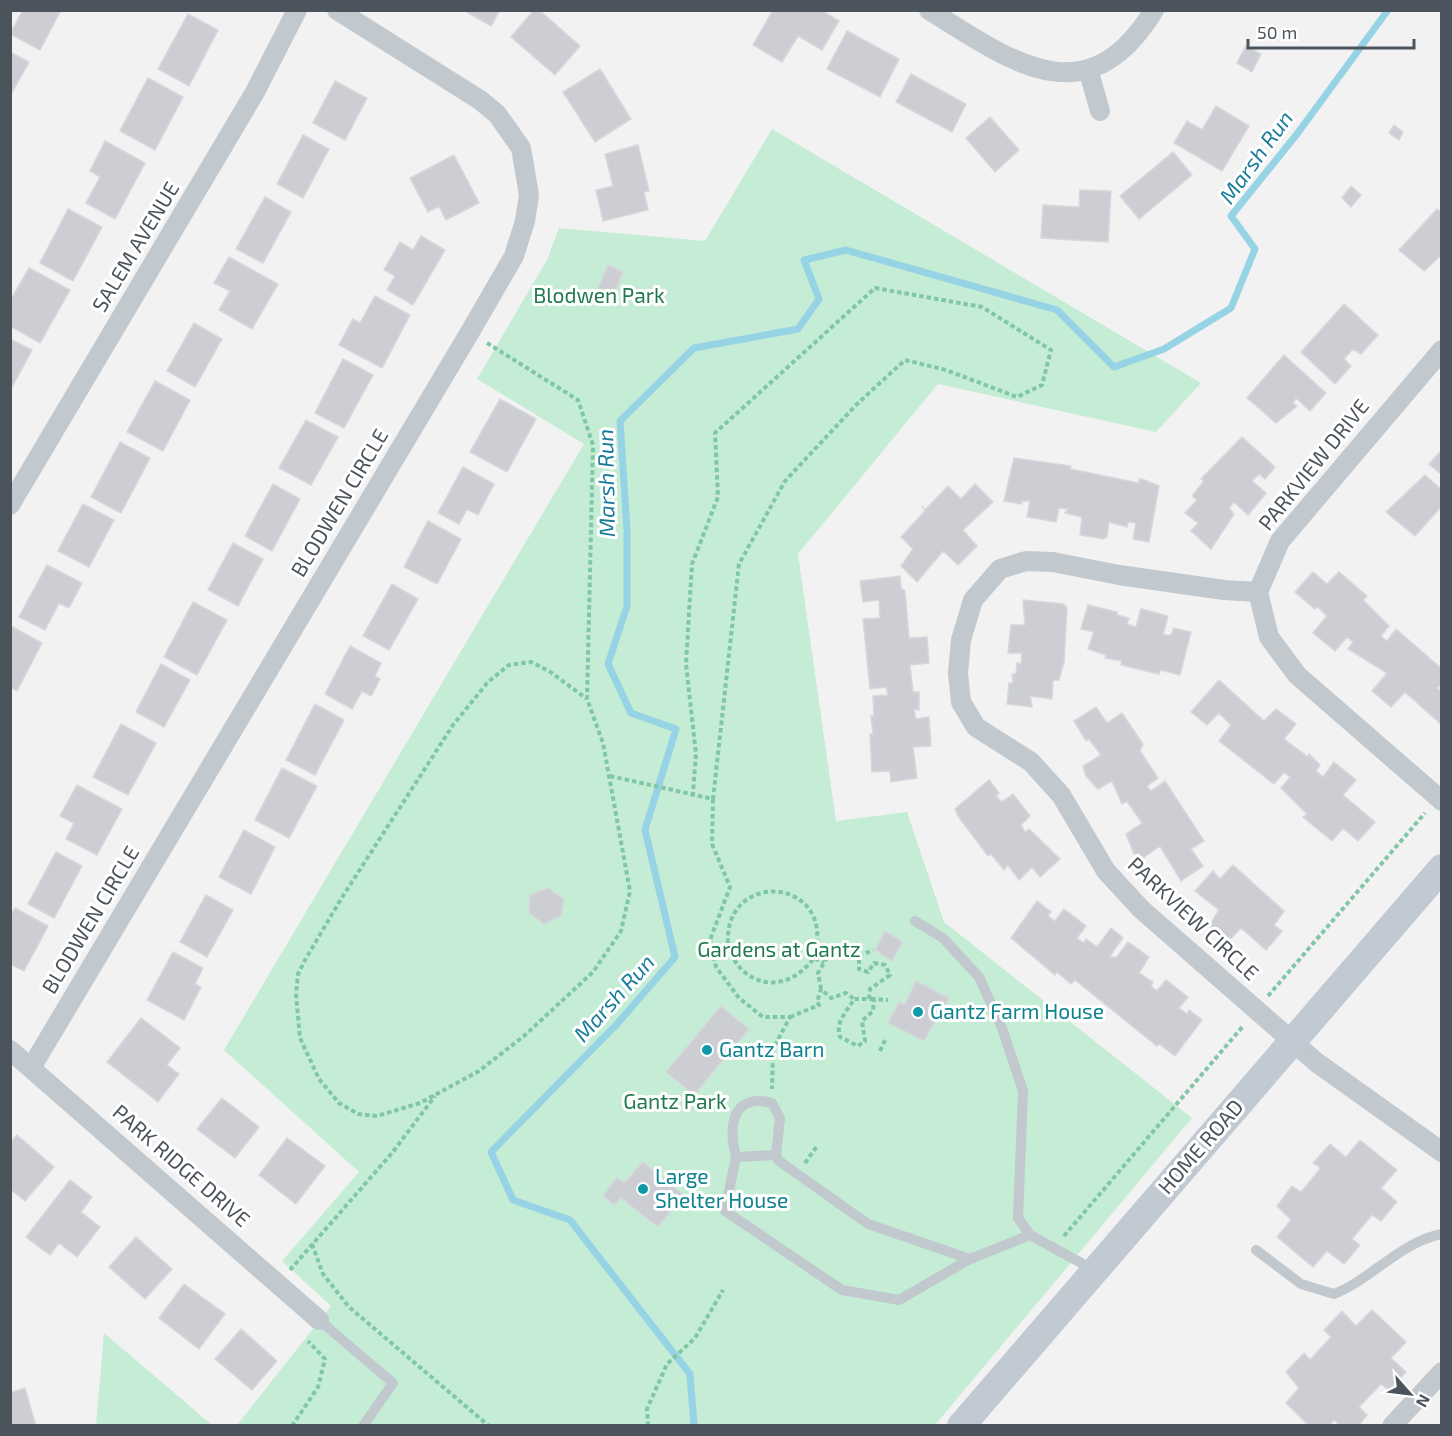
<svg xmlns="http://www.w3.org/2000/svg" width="1452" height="1436" viewBox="0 0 1452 1436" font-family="'Exo 2',sans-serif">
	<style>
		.green { fill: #c5ecd5 }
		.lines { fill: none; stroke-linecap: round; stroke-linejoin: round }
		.stream { stroke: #96d3e5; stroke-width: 7 }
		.building { fill: #ccced3; stroke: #d6d8dc; stroke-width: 1.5 }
		.path { stroke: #80c7a5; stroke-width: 4; stroke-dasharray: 4.5 3; stroke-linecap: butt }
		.lane { stroke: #c1c8ce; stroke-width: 10 }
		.street { stroke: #c1c8ce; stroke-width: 20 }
		.secondary { stroke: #c1c9d3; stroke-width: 28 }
		.culture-dot { fill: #0f9aa8; stroke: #fff; stroke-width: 2 }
		.labels { text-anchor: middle; stroke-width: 6; stroke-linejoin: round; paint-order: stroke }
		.street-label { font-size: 21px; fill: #4b545d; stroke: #fff }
		.park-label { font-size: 21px; fill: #21794f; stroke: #fff }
		.culture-label { font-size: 21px; fill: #0d838f; stroke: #fff; text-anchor: start }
		.water-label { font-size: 22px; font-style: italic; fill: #1a7c9a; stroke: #fff }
	</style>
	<rect width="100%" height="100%" fill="#f3f2f2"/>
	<path class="green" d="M772 129 1201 383 1156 432 938 384 798 554 836 821 907 812 944 922 1192 1118 935 1425H237L331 1306 282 1261 359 1172 224 1050 584 444 477 379 547 260 559 228 705 241Z
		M104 1333 212 1425H96Z"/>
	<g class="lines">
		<path class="stream" d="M694 1426 690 1374 570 1220 513 1200 491 1152 617 1024 675 957 645 830 676 729 631 713 608 664 627 606V530L620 421 694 348 798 329 819 299 804 260 846 250 1057 310 1114 367 1164 349 1231 308 1255 249 1231 216 1297 134 1388 10"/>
	</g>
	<path class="building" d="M23 10H61L40 50 10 34Z
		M463 10H500L491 26Z
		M534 10H539L580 46 555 75 511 37Z
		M773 10H821L839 21 822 50 798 36 782 62 753 45Z
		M188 14 218 30 189 86 158 69Z
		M847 31 899 59 880 97 827 69Z
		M1246 46 1261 54 1252 72 1237 63Z
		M10 52 29 62 10 96Z
		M600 69 631 119 595 142 563 92Z
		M911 74 966 104 952 132 896 102Z
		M148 78 183 97 155 150 120 131Z
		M335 81 367 98 345 140 313 123Z
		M1216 106 1249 126 1222 171 1174 143 1187 121 1202 130Z
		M990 117 1019 150 995 172 966 138Z
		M1394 125 1403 132 1399 140 1389 133Z
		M303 135 329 149 303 198 277 184Z
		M105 141 145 163 115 219 86 203 100 177 90 171Z
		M638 145 649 191 644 192 648 210 603 221 596 190 613 186 605 154Z
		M1173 152 1192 175 1139 219 1120 196Z
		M454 155 479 203 446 220 439 206 428 212 410 178Z
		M1351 186 1361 195 1351 207 1342 198Z
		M1080 190 1111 191 1108 242 1041 238 1043 205 1079 207Z
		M265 197 291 212 263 263 236 249Z
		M68 209 102 227 73 281 40 263Z
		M1437 209 1442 213V258L1439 257 1424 271 1399 250Z
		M421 236 445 250 413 305 387 290 395 276 384 270 400 242 413 250Z
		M229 257 278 284 252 329 219 310 230 291 214 283Z
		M608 265 623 272 614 294 598 288Z
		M29 268 70 290 40 343 10 326V301Z
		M375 296 410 315 382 368 339 345 353 319 360 323Z
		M1344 304 1378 335 1361 354 1353 349 1344 359 1351 366 1335 384 1301 352Z
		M194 323 222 339 195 387 167 371Z
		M10 339 32 350 10 391Z
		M1284 355 1326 393 1310 411 1296 398 1293 403 1297 406 1276 423 1247 398Z
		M343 359 373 375 344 428 315 413Z
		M155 381 190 400 163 451 127 432Z
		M500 399 536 419 507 472 470 452Z
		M306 420 338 437 311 485 279 468Z
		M1242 437 1275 467 1265 479 1259 474 1252 481 1266 493 1248 515 1234 502 1229 508 1234 514 1211 549 1191 531 1198 523 1185 513 1197 500 1192 496 1204 481 1201 479Z
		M120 442 150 458 121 513 91 497Z
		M1442 450V475L1429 464Z
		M1014 458 1071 466 1070 469 1139 483V479H1142L1159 486 1149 542 1133 539 1136 523 1128 522 1127 527 1109 522 1107 537 1103 539 1080 535 1082 517 1065 513 1068 509 1059 508 1056 522 1027 517 1030 501H1022V504L1004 501Z
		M463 467 494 484 478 515 467 509 459 524 438 513Z
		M1425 475 1442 490V506L1415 536 1386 512Z
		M273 484 300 499 272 551 245 536Z
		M975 484 993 502 963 530 977 546 958 565 943 551 917 582 901 566 913 549 901 537 925 511 922 506 925 510 948 486 961 499Z
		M83 504 114 520 89 567 58 551Z
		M428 521 461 539 437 584 404 567Z
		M233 543 263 559 238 606 208 590Z
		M47 565 82 583 69 608 59 603 45 630 19 617Z
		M1313 572 1327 584 1339 572 1367 596 1363 600 1389 626 1381 636 1387 641 1396 629 1442 669V684L1437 688 1442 692V725L1405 692 1391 707 1372 691 1387 673 1348 649 1353 642 1347 637 1335 651 1313 633 1327 616 1318 607 1315 609 1295 592Z
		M900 576 901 588 905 591 909 638 927 637 929 663 910 665 913 692H919V710L914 709 916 719 929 717 931 746 913 747 917 778 891 782 890 771 872 772 870 734H873L871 716H874L873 696 888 695 886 687 870 689 863 619 880 618 879 600 863 602 860 581Z
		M392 584 418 599 389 650 363 636Z
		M1023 600 1064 604 1067 608 1064 662 1059 680H1053L1052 699 1030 696 1032 707 1007 704 1009 683H1013L1012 674H1016L1017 663 1021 664 1022 653H1008L1011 625H1025Z
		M193 602 227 620 197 675 164 657Z
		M1088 605 1117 612V615L1129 618 1127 624 1136 627 1141 609 1168 616 1163 635H1171L1174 628 1191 632 1180 675 1160 670 1159 674 1121 665 1122 661 1105 658 1106 655 1088 649 1094 632 1081 629Z
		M11 626 42 643 17 691 10 687Z
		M350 646 381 663 375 676 380 679 371 696 362 691 352 709 325 694Z
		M161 664 190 680 164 727 136 712Z
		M1219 680 1264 721 1276 709 1296 724 1284 739 1308 757 1309 754 1320 765 1316 771 1323 777 1334 762 1356 780 1343 795 1375 822 1358 841 1343 828 1332 841 1303 817 1307 814 1281 788 1290 777 1284 772 1274 784 1219 741 1231 725 1219 713 1207 725 1191 712Z
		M315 704 344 720 315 775 286 760Z
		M1096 707 1107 723 1122 713 1143 744 1140 751 1158 778 1147 786 1151 791 1165 781 1204 841 1191 849 1203 866 1181 881 1160 846 1143 858 1138 854 1135 856 1126 834 1142 823 1127 801 1122 804 1112 781 1098 789 1086 776 1083 766 1101 755 1089 739 1086 741 1074 721Z
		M121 724 156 743 128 795 93 777Z
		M282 768 317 786 289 838 255 820Z
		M989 780 999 793 996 796 1002 802 1013 794 1030 816 1021 825 1025 832 1029 829 1060 859 1040 877 1032 867 1019 880 1008 865 1004 870 991 854 988 856 958 816 955 809Z
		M77 785 122 809 97 855 66 839 74 823 60 816Z
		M244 830 275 847 251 894 219 877Z
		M56 852 82 866 54 918 28 904Z
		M1233 865 1284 911 1274 925 1282 931 1266 950 1241 928 1227 943 1209 926 1219 910 1195 891 1213 871 1220 879Z
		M548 888 564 899 561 916 544 924 529 913 530 895Z
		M206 895 233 910 207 957 180 942Z
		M1037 901 1051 912 1048 916 1055 921 1064 909 1086 926 1077 938 1084 943 1086 939 1097 947 1111 928 1123 938 1110 956 1116 958 1128 942 1149 957 1139 973 1153 982 1151 986 1157 991 1166 980 1188 997 1179 1008 1187 1014 1189 1010 1202 1020 1175 1056 1159 1044 1157 1046 1075 980 1071 984 1057 972 1055 975 1011 938Z
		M15 908 48 926 24 971 10 964V916Z
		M885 931 903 942 892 961 875 950Z
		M173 952 203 968 195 984 201 987 184 1020 147 1000Z
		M916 981 949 998 924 1041 888 1023 899 1002 905 1004Z
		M721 1006 749 1029 694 1095 666 1072Z
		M141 1018 180 1048 167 1065 179 1074 158 1102 107 1062Z
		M222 1098 259 1127 235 1158 197 1129Z
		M17 1135 54 1167 25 1201 10 1189V1143Z
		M287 1138 325 1166 296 1204 259 1175Z
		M1360 1140 1397 1170 1381 1188 1397 1202 1381 1221 1372 1215 1352 1239 1360 1245 1344 1264 1327 1251 1313 1267 1277 1237 1291 1220 1277 1206 1292 1186 1301 1192 1321 1168 1313 1163 1330 1144 1346 1157Z
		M643 1162 684 1195 658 1227 621 1198 614 1205 603 1196 617 1177 624 1183Z
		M70 1180 92 1197 81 1212 100 1227 77 1257 59 1243 50 1255 26 1237Z
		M136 1237 172 1269 145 1299 109 1267Z
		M184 1284 225 1314 199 1349 159 1318Z
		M1372 1310 1406 1342 1391 1358 1406 1372 1389 1390 1381 1384 1359 1407 1367 1415 1358 1426H1341L1334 1420 1328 1426H1309L1286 1403 1299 1388 1286 1372 1304 1353 1310 1360 1331 1337 1324 1330 1342 1311 1356 1326Z
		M241 1329 277 1361 252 1390 215 1359Z
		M25 1388 36 1426H10V1393Z"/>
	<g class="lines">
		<path class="path" d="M487 343 578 400 593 445 587 699 603 743 630 891 621 931 593 972 524 1036 479 1071 420 1103 377 1116 358 1114 339 1103 319 1079 300 1038 296 994 298 974 305 960 341 899 453 725 488 682 509 665 531 662 549 671 587 699
			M610 776 713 799 739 564 785 481 857 404 905 360 946 370 1017 397 1042 385 1051 350 982 307 875 288 715 433 718 497 692 564 686 664 696 754 693 793
			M713 799 712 844 730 887 710 940 716 967 739 998 763 1017H790L773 1049 772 1089
			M814 958C837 880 734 869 728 934 727 948 733 961 743 971 768 992 796 982 814 958L824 963
			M821 989 818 973 830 952 837 955 841 948 859 958
			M1268 996 1425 813
			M869 999 870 989 890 975 885 965 874 963 868 972 859 969V956L873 950
			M874 999H854C847 1012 835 1021 840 1037L858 1046 865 1041 862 1021 873 1011 874 999 888 1000
			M790 1017 819 1005 817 1002 821 989 831 998 846 993 854 999
			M880 1051 885 1040
			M805 1163 817 1146
			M1064 1236 1244 1025
			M312 1244 323 1274 349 1307 489 1426
			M290 1270 392 1153 435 1096
			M292 1426 318 1387 325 1359 308 1341
			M648 1426 647 1409 667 1364 695 1338 723 1290"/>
		<path class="lane" d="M915 921 943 938 979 977 1002 1028 1023 1091 1018 1218 1030 1235 1094 1270
			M736 1157C728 1127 732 1092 772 1103L780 1118 776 1155
			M1256 1250 1301 1284 1334 1294C1372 1279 1400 1242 1442 1234
			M970 1259 899 1300 842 1290 725 1211 736 1157 776 1155 779 1161 868 1224 970 1259 1030 1235
			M319 1320 393 1383 363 1426"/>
		<path class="street" d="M929 10C1011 61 1087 120 1154 10
			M1088 69 1100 111
			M1442 350 1280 541 1258 592 1269 637 1297 675 1442 801
			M10 505 255 92 297 10
			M1258 592 1224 590 1119 575 1053 562 1026 561 1000 569 973 600 961 640 958 673 961 702 976 727 1031 762 1061 795 1106 871 1141 909 1316 1062 1442 1152
			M10 1050 319 1320
			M31 1068 470 332 514 256 525 221 529 195 521 148 497 114 480 100 337 10
			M1392 1426 1442 1372"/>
		<path class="secondary" d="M961 1426 1442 868"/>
	</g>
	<g class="culture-dot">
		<circle cx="918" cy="1012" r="6"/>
		<circle cx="707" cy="1050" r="6"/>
		<circle cx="643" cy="1189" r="6"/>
	</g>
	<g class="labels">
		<g class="street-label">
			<text transform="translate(136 247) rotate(-59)" y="7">SALEM AVENUE</text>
			<text transform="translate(1314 465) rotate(-51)" y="7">PARKVIEW DRIVE</text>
			<text transform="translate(340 503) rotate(-59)" y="7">BLODWEN CIRCLE</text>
			<text transform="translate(1193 919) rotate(43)" y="7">PARKVIEW CIRCLE</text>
			<text transform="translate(91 920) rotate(-59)" y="7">BLODWEN CIRCLE</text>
			<text transform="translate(1201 1147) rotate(-49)" y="7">HOME ROAD</text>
			<text transform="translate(181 1166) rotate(41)" y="7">PARK RIDGE DRIVE</text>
		</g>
		<g class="park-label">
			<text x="599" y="303">Blodwen Park</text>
			<text x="779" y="957">Gardens at Gantz</text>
			<text x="675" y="1109">Gantz Park</text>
		</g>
		<g class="culture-label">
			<text x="930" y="1019">Gantz Farm House</text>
			<text x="719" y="1057">Gantz Barn</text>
			<text x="655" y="1184">Large<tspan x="655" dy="24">Shelter House</tspan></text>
		</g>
		<g class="water-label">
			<text transform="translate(1256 157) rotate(-54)" y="8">Marsh Run</text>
			<text transform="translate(606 483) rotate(-91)" y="8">Marsh Run</text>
			<text transform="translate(614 998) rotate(-48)" y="8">Marsh Run</text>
		</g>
	</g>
	<rect width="1452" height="1436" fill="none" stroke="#4b545d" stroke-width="24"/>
	<g transform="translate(1410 1394) rotate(118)" stroke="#ffffff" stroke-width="4.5" paint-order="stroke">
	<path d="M0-4.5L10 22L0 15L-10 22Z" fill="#4b545d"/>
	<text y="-9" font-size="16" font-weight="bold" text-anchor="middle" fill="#4b545d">N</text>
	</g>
	<path d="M1248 39v9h166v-9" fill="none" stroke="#4b545d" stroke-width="3"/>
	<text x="1257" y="39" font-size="18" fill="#4b545d" stroke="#ffffff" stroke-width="4.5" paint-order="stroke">50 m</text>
</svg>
